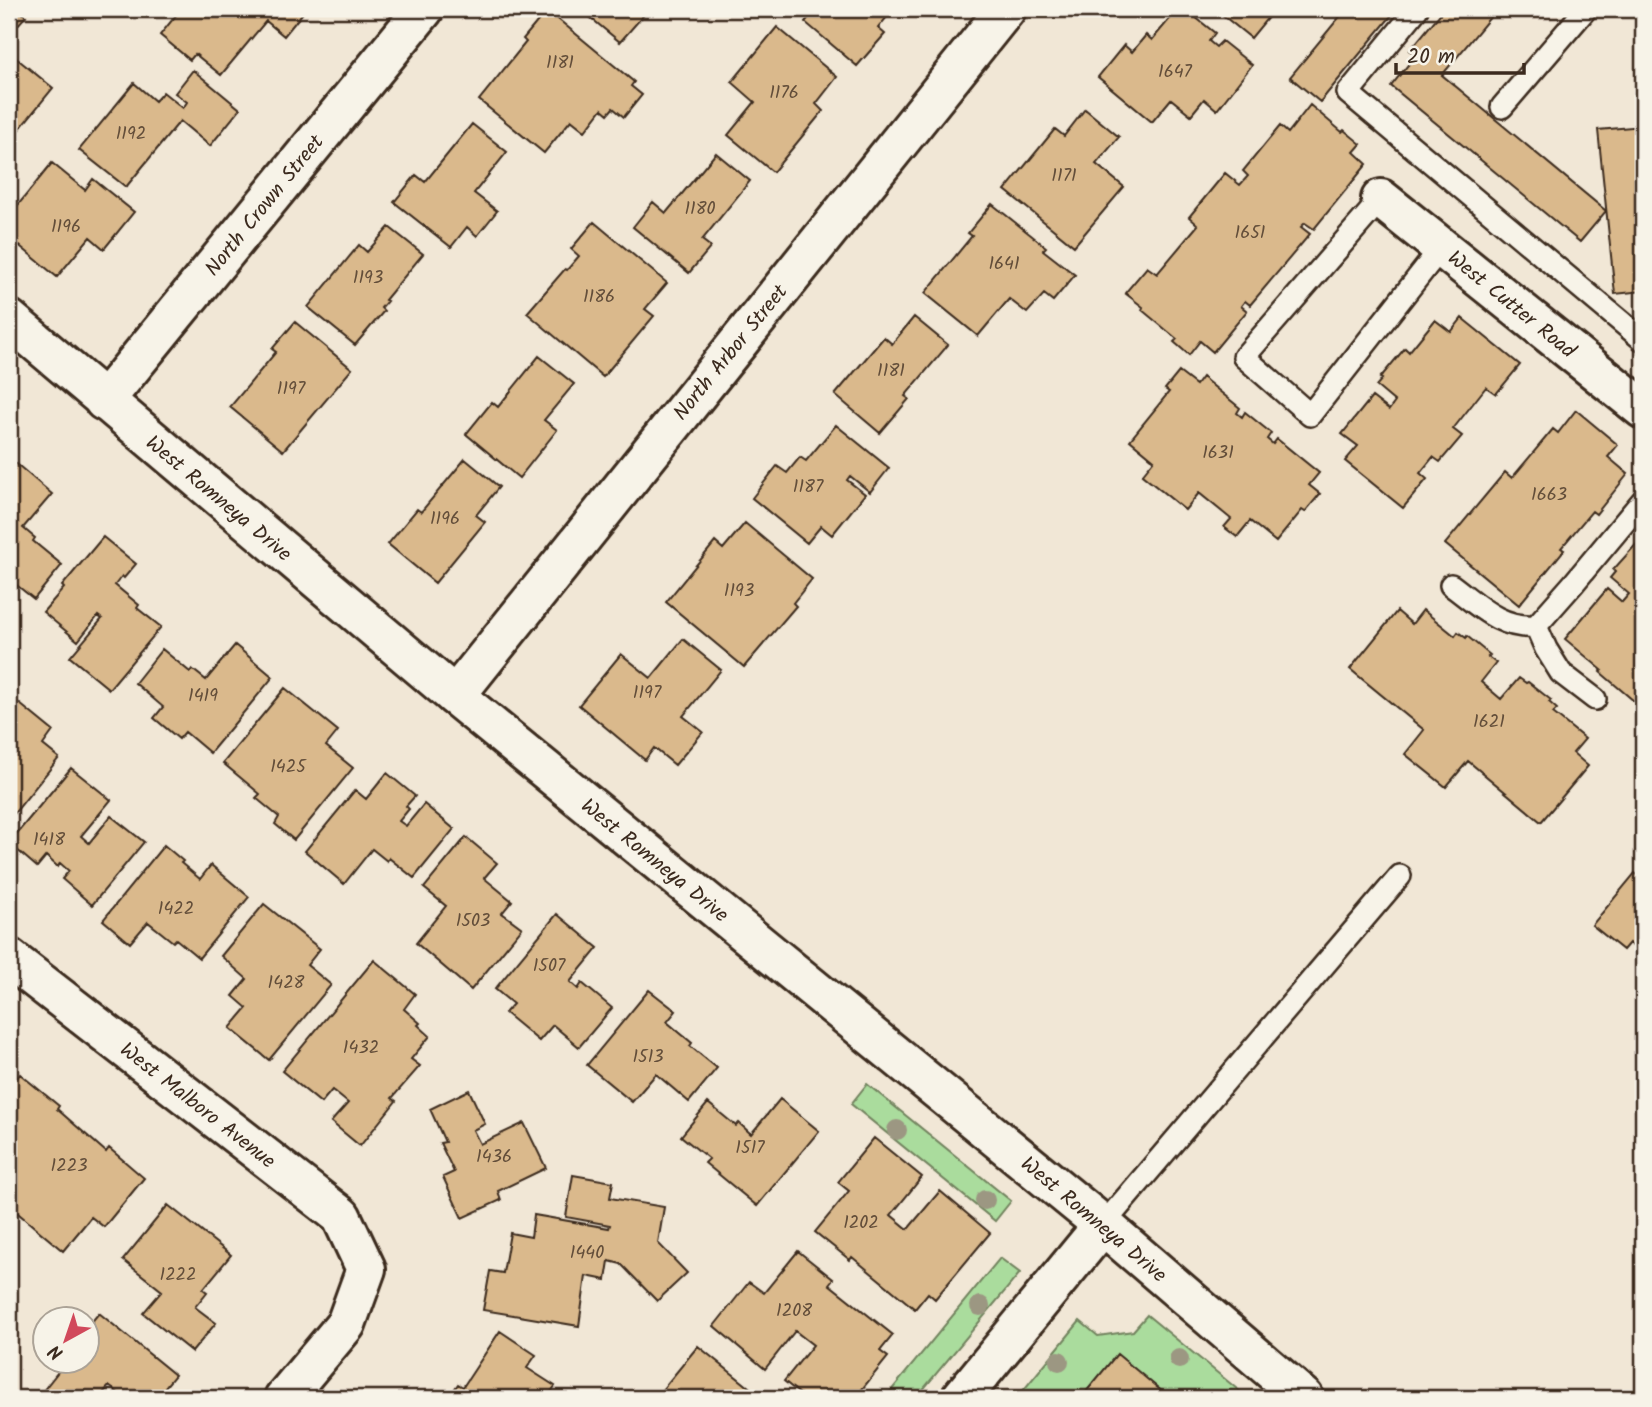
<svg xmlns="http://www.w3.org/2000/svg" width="1652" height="1407" viewBox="0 0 1652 1407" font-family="Kalam,sans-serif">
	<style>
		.green { fill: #aadc9d; stroke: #72835e; stroke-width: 2 }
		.building { fill: #dab98c; stroke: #3b2a1e; stroke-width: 2 }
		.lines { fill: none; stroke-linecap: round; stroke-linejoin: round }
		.lane-casing { stroke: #3b2a1e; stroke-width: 26 }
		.street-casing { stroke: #3b2a1e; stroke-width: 44 }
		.secondary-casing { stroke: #3b2a1e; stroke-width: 44 }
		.lane { stroke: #f7f3e8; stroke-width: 21 }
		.street { stroke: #f7f3e8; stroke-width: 38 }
		.secondary { stroke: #f7f3e8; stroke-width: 38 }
		.tree { fill: #9c9782 }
		.labels { text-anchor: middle; stroke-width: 5; stroke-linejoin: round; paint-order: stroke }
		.number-label { font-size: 18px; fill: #634e3a }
		.street-label { font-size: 21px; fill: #3b2a1e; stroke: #f7f3e8 }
	</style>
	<rect width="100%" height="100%" fill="#f1e7d6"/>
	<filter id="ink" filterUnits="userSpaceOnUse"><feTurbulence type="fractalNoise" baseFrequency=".0143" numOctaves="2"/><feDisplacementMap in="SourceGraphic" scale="14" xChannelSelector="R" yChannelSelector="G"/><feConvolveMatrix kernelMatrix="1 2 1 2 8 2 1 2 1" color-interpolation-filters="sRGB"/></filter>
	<g filter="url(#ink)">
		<path class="green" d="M867 1084 1011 1201 995 1221 851 1104Z
			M1000 1258 1020 1273 916 1398H885Z
			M1147 1315 1248 1398H1170L1117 1355 1081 1398H1017L1080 1321 1098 1336 1133 1331Z"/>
		<path class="building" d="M9 9H17L26 16 9 35Z
			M181 9H306L284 36 266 21 221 75 195 54 190 60 160 35Z
			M580 9H649L620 42Z
			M816 9H887L891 12 878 28 885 34 857 66 805 22Z
			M1178 9H1185L1215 33 1209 41 1216 47 1222 41 1252 65 1217 110 1204 99 1191 115 1171 99 1152 122 1098 77 1124 45 1132 52 1146 35 1152 40Z
			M1215 9H1265L1264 10 1270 15 1251 38Z
			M1346 9H1397L1320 102 1290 77Z
			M1444 9H1497L1442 75 1606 211 1580 242 1391 86 1416 55 1410 50Z
			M547 10 634 82 631 86 642 95 624 117 613 108 608 114 602 109 585 131 571 120 544 153 479 100 526 42 523 39Z
			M777 27 837 77 816 104 823 111 773 172 728 135 755 102 732 82Z
			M10 53 53 88 9 142V54Z
			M193 70 240 109 210 146 180 121 126 187 79 150 134 83 155 101 163 92 183 108 187 102 175 93Z
			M1310 105 1342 132 1344 130 1361 144 1354 152 1367 164 1314 229 1305 223 1301 227 1310 234 1250 305 1245 301 1241 306 1247 311 1213 352 1200 341 1189 355 1174 342 1177 339 1142 310 1143 307 1125 293 1147 267 1157 274 1198 225 1189 217 1225 173 1240 185 1248 176 1243 171 1280 126 1288 133Z
			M1085 109 1119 137 1096 164 1124 187 1074 246 1005 190 1055 129 1064 136Z
			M472 124 507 152 474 193 497 211 477 236 467 227 451 247 394 202 416 175 425 182Z
			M1643 126V291L1615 294 1598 130Z
			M716 153 750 181 702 240 711 247 689 273 633 227 653 202 666 213Z
			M52 163 85 190 93 179 134 212 104 249 90 237 57 277 9 237V216Z
			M992 204 1046 247 1043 250 1075 275 1053 301 1044 294 1027 313 1009 299 978 336 925 293 972 236 968 233Z
			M594 222 667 283 645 309 654 316 603 377 527 313 565 269 567 270 579 256 571 249Z
			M389 227 423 254 385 300 387 301 381 308 384 311 355 345 308 307 359 245 367 252Z
			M914 317 948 345 905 396 909 399 880 433 835 395 884 337 892 344Z
			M1462 318 1520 365 1496 394 1486 387 1453 429 1462 436 1440 462 1433 457 1420 473 1427 479 1403 508 1345 461 1358 446 1342 434 1372 397 1389 410 1395 402 1376 386 1382 379 1380 378 1405 348 1409 352 1435 320 1451 332Z
			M295 322 352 369 283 451 230 407 276 352 272 349Z
			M539 356 574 384 544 420 557 430 519 478 466 434 492 402 498 407Z
			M1179 372 1196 385 1202 377 1240 408 1237 413 1242 417 1245 412 1271 433 1267 439 1273 444 1277 439 1319 473 1309 485 1320 494 1305 512 1302 510 1276 542 1250 521 1237 537 1224 527 1231 519 1199 493 1185 510 1142 475 1154 460 1130 440 1169 392 1165 389Z
			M1576 410 1618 445 1608 457 1628 474 1596 514 1592 511 1561 548 1564 550 1519 605 1445 544 1505 472 1512 478 1553 429 1558 433Z
			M836 425 889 468 870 492 850 476 847 480 865 494 832 535 821 526 807 543 752 498 777 466 787 473 800 457 806 461Z
			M465 459 499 487 476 515 485 522 435 583 388 544 417 509 421 512Z
			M12 460 52 494 23 528 35 538 33 541 62 565 34 599 9 579V464Z
			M745 523 812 579 793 603 796 606 744 667 666 602 715 542 723 549Z
			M103 537 136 564 124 578 122 576 115 585 139 605 137 608 161 627 109 689 70 657 102 619 98 616 78 641 43 612 64 588 62 586Z
			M1640 540 1643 542V690L1634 701 1600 672 1602 670 1565 639 1607 589 1622 602 1629 594 1610 578 1615 572 1613 570Z
			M1423 610 1455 636 1458 632 1466 638 1467 636 1490 655 1488 657 1496 663 1481 682 1501 699 1519 678 1526 683 1528 682 1551 700 1549 702 1557 709 1553 713 1585 739 1573 753 1588 766 1541 822 1468 761 1446 787 1405 754 1424 730 1350 669 1397 611 1412 624Z
			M683 639 721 670 683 716 703 732 675 765 654 748 645 760 579 705 621 654 651 678Z
			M235 645 273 677 210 753 185 732 179 739 154 718 163 707 135 683 162 649 190 672 192 669 206 680Z
			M285 688 338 731 326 746 353 768 294 840 275 824 279 817 256 798 260 794 223 763Z
			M9 695 53 731 43 745 59 758 9 820Z
			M71 768 111 800 81 836 89 843 111 816 144 842 92 905 62 879 69 871 60 863 58 867 46 856 37 867 9 843Z
			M387 773 415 796 406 806 409 809 399 821 406 826 424 804 454 829 414 878 389 858 387 861 372 849 344 884 305 851 355 790 366 799Z
			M466 837 497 863 484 878 512 901 502 913 522 928 471 990 416 943 446 906 424 888Z
			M164 845 183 861 181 863 200 879 211 865 249 897 199 958 176 939 173 942 148 922 130 943 103 920Z
			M1635 873 1643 879V955L1629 943 1623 950 1592 925Z
			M264 904 320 949 307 965 331 985 269 1060 230 1028 247 1008 233 996 247 979 221 956Z
			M557 914 598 948 570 982 578 989 582 983 612 1008 579 1047 553 1025 539 1041 505 1013 513 1004 495 989Z
			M374 960 415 994 404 1009 420 1023 418 1025 430 1036 411 1059 420 1066 392 1098 396 1101 360 1146 331 1122 348 1103 332 1090 321 1103 282 1071Z
			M649 990 676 1011 667 1022 692 1043 690 1046 717 1068 689 1102 656 1074 632 1102 587 1065Z
			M20 1074 59 1106 57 1109 106 1152 109 1148 144 1178 104 1227 91 1217 63 1251 13 1209 16 1205 9 1199V1111L11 1109 9 1107V1088Z
			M469 1090 485 1124 473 1130 480 1144 524 1123 546 1168 498 1191 501 1200 462 1218 443 1177 454 1172 440 1143 445 1142 430 1109Z
			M780 1099 819 1131 757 1206 705 1163 709 1159 681 1136 708 1103 736 1126 739 1123 751 1134Z
			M874 1138 922 1177 891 1215 908 1229 940 1191 990 1233 935 1299 928 1293 915 1309 852 1257 850 1260 815 1232 849 1191 838 1182Z
			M573 1175 613 1182 610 1198 664 1207 658 1243 687 1273 657 1301 621 1264 609 1261 606 1280 586 1276 579 1326 483 1310 490 1271 503 1273 510 1233 531 1237 534 1215 609 1228 610 1225 566 1217Z
			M168 1205 231 1255 203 1289 207 1292 195 1307 216 1323 192 1352 143 1313 162 1291 123 1260Z
			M798 1251 833 1279 829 1284 893 1335 880 1351 888 1357 855 1398H805L784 1381 813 1345 795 1331 765 1369 714 1326 749 1282 764 1293Z
			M99 1313 175 1375 156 1398H125L109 1386 99 1398H42L39 1396 61 1368 53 1362H88V1326Z
			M500 1331 536 1355 527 1368 555 1386 547 1398H448L458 1384 463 1387Z
			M698 1346 750 1388 742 1398H670L661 1391Z
			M1117 1354 1170 1398H1081Z"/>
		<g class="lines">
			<g class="lane-casing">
				<path id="lane" d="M1417 9 1348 93 1643 340
					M1502 107 1586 9
					M1381 199 1244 357 1310 415 1441 248
					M1451 585C1478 605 1500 629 1536 626L1573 584 1643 500
					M1536 626 1546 649 1561 673 1595 699
					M1103 1225 1400 876"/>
			</g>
			<g class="street-casing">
				<path id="street" d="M1381 199 1643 409
					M104 401 424 9
					M455 696 1006 9
					M9 958 341 1216 366 1269 346 1324 284 1398
					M961 1398 1103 1225"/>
			</g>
			<g class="secondary-casing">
				<path id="secondary" d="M9 319 455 696 1103 1225 1304 1398"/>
			</g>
			<use href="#lane" class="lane"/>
			<use href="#street" class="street"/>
			<use href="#secondary" class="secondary"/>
		</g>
		<g class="tree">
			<circle cx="897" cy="1130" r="10"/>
			<circle cx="985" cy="1200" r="10"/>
			<circle cx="980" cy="1306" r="10"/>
			<circle cx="1179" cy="1359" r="10"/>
			<circle cx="1059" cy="1361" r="10"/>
		</g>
	</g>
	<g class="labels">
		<g class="number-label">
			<text x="560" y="68">1181</text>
			<text x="1175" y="77">1647</text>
			<text x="784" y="98">1176</text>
			<text x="131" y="139">1192</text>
			<text x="1064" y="181">1171</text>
			<text x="700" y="214">1180</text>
			<text x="66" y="232">1196</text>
			<text x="1250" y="238">1651</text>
			<text x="1004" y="269">1641</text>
			<text x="368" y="283">1193</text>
			<text x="599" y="302">1186</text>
			<text x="891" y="376">1181</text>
			<text x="291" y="394">1197</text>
			<text x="1218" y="458">1631</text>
			<text x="808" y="492">1187</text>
			<text x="1549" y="500">1663</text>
			<text x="445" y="524">1196</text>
			<text x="739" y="596">1193</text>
			<text x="647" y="698">1197</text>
			<text x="203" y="701">1419</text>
			<text x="1489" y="727">1621</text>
			<text x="288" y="772">1425</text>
			<text x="49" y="845">1418</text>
			<text x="176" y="914">1422</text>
			<text x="473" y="926">1503</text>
			<text x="549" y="971">1507</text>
			<text x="286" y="988">1428</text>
			<text x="361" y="1053">1432</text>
			<text x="648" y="1062">1513</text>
			<text x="750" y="1153">1517</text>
			<text x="494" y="1162">1436</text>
			<text x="69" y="1171">1223</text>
			<text x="861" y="1228">1202</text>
			<text x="587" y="1258">1440</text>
			<text x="178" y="1280">1222</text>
			<text x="794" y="1316">1208</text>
		</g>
		<g class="street-label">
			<text transform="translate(264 205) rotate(-51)" y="7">North Crown Street</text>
			<text transform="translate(1512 304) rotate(39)" y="7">West Cutter Road</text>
			<text transform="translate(730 352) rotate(-51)" y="7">North Arbor Street</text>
			<text transform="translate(219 498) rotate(40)" y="7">West Romneya Drive</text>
			<text transform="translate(655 860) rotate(39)" y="7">West Romneya Drive</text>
			<text transform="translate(198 1105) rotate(38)" y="7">West Malboro Avenue</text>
			<text transform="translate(1094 1219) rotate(40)" y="7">West Romneya Drive</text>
		</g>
	</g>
	<rect width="1652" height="1407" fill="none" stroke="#f7f3e8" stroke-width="35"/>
	<rect x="18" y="18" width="1617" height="1372" fill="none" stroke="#3b2a1e" stroke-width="2.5" filter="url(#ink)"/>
	<g transform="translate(66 1340) rotate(220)"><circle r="33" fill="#f7f3e8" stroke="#aca397" stroke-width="2"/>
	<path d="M0-5L12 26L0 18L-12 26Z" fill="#d1495b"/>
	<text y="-10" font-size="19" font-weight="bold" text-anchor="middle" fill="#3b2a1e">N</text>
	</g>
	<path d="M1396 63v10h128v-10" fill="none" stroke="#3b2a1e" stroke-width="3.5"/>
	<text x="1407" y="63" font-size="21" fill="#3b2a1e" stroke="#f7f3e8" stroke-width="5" paint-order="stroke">20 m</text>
</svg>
